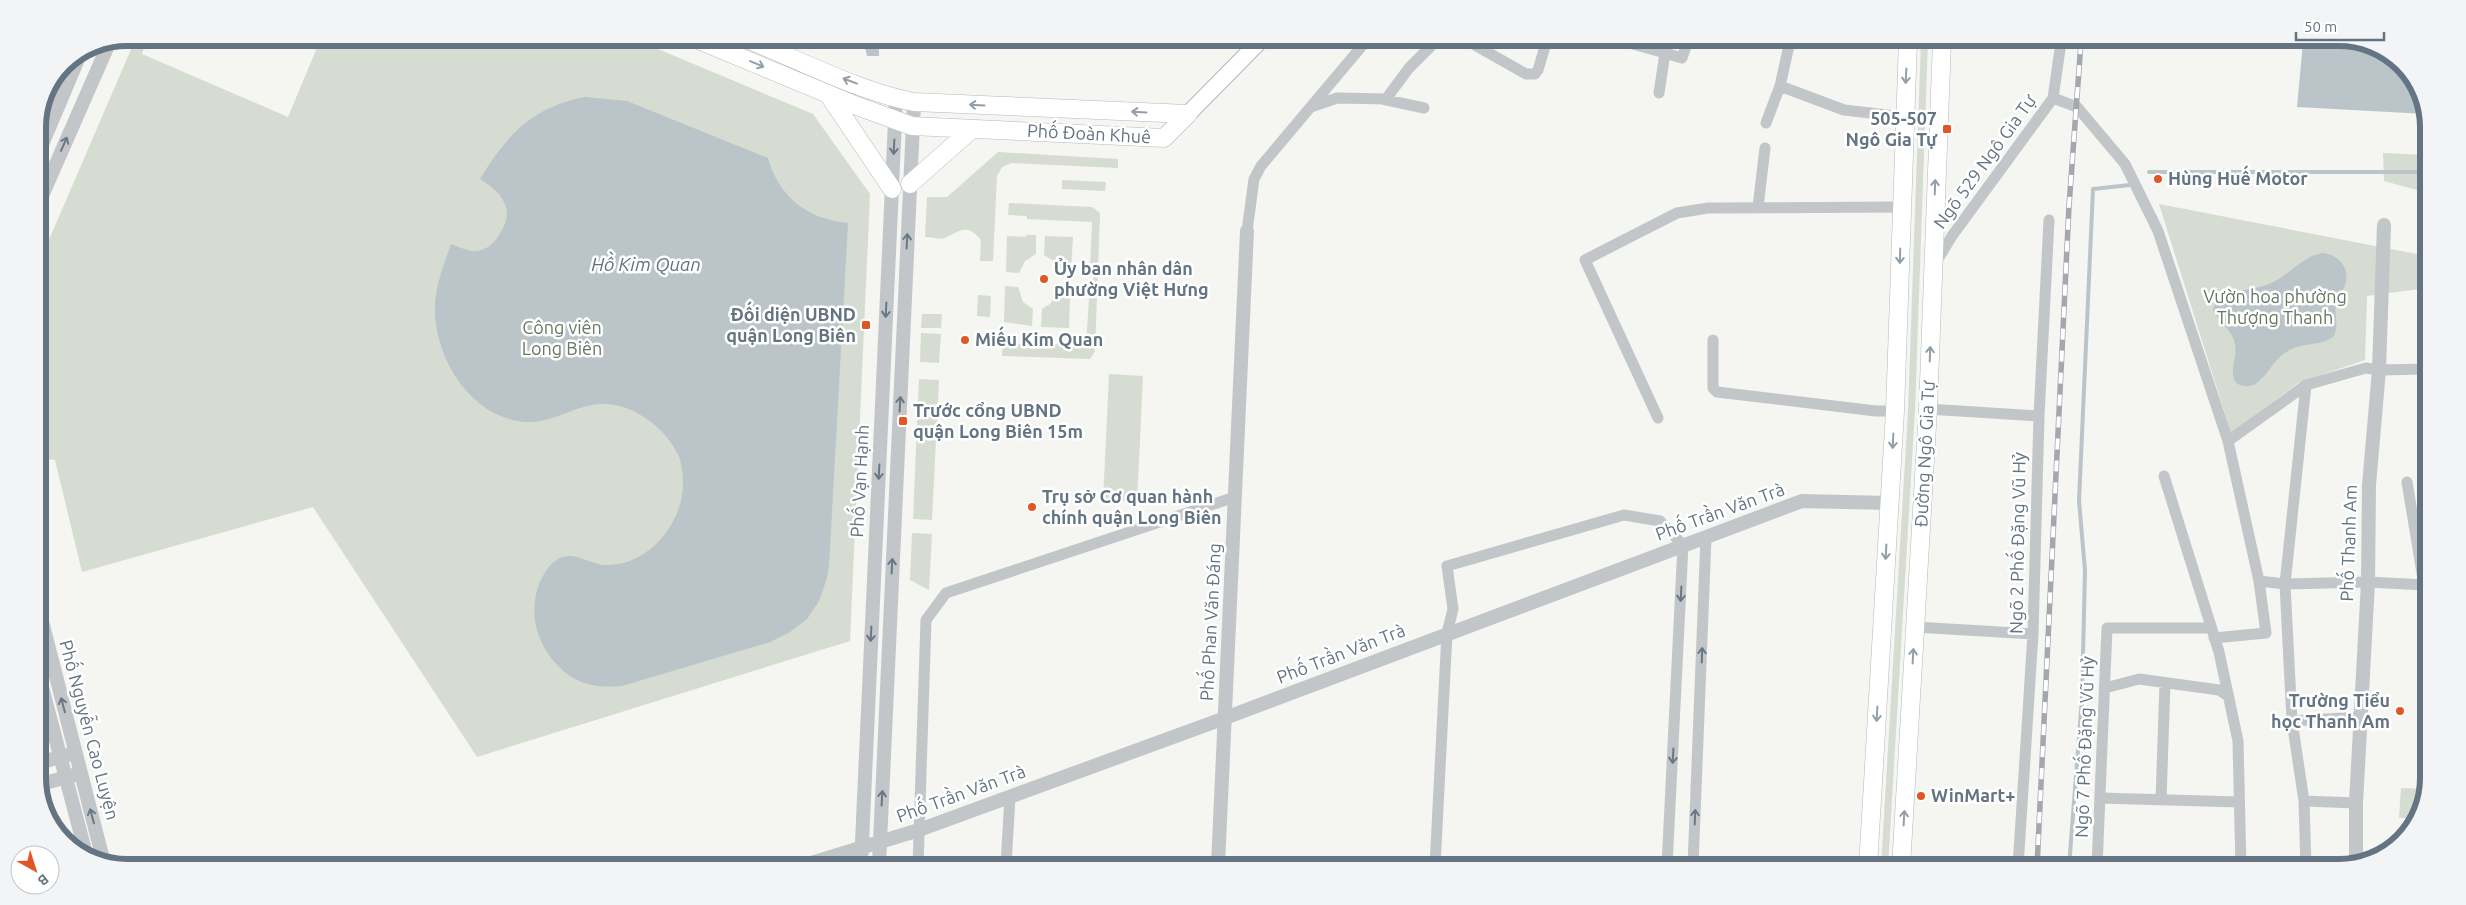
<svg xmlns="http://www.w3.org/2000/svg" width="2466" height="905" viewBox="0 0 2466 905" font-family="Ubuntu,sans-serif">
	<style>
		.green { fill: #d6dcd2 }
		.water { fill: #bac4c9 }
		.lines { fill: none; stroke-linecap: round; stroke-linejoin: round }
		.stream { stroke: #bac4c9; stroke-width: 4 }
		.secondary-casing { stroke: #b4b9be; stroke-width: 18 }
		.primary-casing { stroke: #b5b9bd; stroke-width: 19 }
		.minor { stroke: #c2c6c9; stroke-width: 11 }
		.tertiary { stroke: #c2c6c9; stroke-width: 14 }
		.secondary { stroke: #fff; stroke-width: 16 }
		.primary { stroke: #fff; stroke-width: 18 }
		.rail-casing { stroke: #a3a8ae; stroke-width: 5.5 }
		.rail { stroke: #fff; stroke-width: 4; stroke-dasharray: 11; stroke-linecap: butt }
		.oneway { stroke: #929ea8 }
		.oneway2 { stroke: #697886 }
		.poi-dot { fill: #e05626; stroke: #fff; stroke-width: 2 }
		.labels { text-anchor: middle; stroke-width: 5; stroke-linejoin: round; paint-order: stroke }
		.poi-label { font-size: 18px; font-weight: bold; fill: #647482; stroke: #fff; text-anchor: start }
		.street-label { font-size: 18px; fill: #647482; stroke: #fff }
		.park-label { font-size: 18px; fill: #677963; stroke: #fff }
		.water-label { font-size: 19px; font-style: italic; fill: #60767f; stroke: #fff }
		.rim { fill: none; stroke: #647482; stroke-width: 6 }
	</style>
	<rect width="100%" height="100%" fill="#f5f5f1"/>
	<path class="green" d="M136 38H140L145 45 142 54 288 117 321 38 634 39 813 114 870 194 850 641 477 757 313 507 82 572 55 460 38 458V265Z
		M1921 41H1928L1915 410 1888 867H1881L1908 411Z
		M998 152 1118 159V168L1012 163 1002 167 997 176 993 261H980L981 240C967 223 960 231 945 238 941 240 931 237 925 237L927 197H947Z
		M2383 153 2428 155V193L2384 181Z
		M1062 180 1106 182 1105 191 1062 189Z
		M1009 203 1092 207 1100 213 1095 351 1090 359 1002 356 1003 343 1021 344 1022 342 1086 346 1089 298H1092L1094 270H1090L1092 222 1027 219V216L1008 215Z
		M2159 204 2427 256V288L2367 296 2365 360 2298 383 2231 433Z
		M1026 235H1036V254L1025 261 1019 273 1006 272 1007 236 1026 237Z
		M1045 236 1073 237 1071 269 1057 268 1052 260 1044 255Z
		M1005 286 1018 287 1023 302 1033 309 1032 326 1004 322Z
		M978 295 991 296 990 317 977 316Z
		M1056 296 1070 297 1069 328 1041 327 1042 309 1050 304Z
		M922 314H942L941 328H921Z
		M921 333 941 334 939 363 920 362Z
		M1109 374 1143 376 1137 501H1103Z
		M919 379 939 380 932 520 913 519Z
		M912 533 932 534 929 590 910 580Z
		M2401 788 2424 789V806L2415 818H2399Z"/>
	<path class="water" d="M863 39H879V56H867Z
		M2303 42H2367L2410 72 2426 114 2297 107Z
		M585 97 627 101 768 158C779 197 807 219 848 223L829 566 827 578 819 601 807 619 790 632 770 642 622 686C602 688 582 686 566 673 539 651 527 617 539 584 543 575 549 564 558 559 573 550 589 564 604 565 647 567 682 525 683 485 683 476 682 465 679 457 668 429 632 402 601 404 577 405 555 421 532 422 473 423 433 358 435 305 436 284 444 264 451 244 459 247 469 252 477 251 487 250 494 243 499 235 516 210 503 193 480 179 507 135 532 107 585 97Z
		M2322 253C2338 254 2351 268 2345 285 2343 291 2337 296 2336 302 2334 314 2339 323 2334 336 2317 349 2301 339 2281 356 2268 366 2259 396 2236 383 2228 370 2238 358 2235 344 2233 331 2219 322 2213 310 2219 288 2251 292 2269 284 2289 276 2301 257 2322 253Z"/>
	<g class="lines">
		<path class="stream" d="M2149 172H2428
			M2069 867 2082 698 2085 570 2079 501 2093 189 2130 185"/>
		<g class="secondary-casing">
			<path id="secondary" d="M1188 114 1261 40"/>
		</g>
		<g class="primary-casing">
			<path id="primary" d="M696 39 857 106 912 126 1164 138 1188 114
				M747 39C799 60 860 92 914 102L1188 114
				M828 94 892 189
				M910 184 972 129
				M1868 867 1895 411 1908 41
				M1901 867 1928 409 1942 41"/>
		</g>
		<path class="minor" d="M1466 40 1526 74H1535L1538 70 1547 40
			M1622 41 1665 53
			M1780 86 1844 110 1905 117
			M1659 93 1665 53 1682 58 1688 41
			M2053 98 2061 42
			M1382 99 1424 108
			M1311 107 1337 98 1386 99 1409 68 1437 40
			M1766 123 1780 86 1790 41
			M1758 207 1765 148
			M1247 231 1254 179 1261 166 1367 40
			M1935 264 1952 236 2053 98 2077 107 2125 164 2158 231 2228 441 2259 581 2266 633 2214 638
			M1713 340V388L1717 392 1876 411H1895
			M2306 385 2285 584 2292 721 2304 801 2306 867
			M1928 409 2039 416
			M1658 418 1585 260 1677 213 1708 208 1901 207
			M2228 441 2306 385 2366 368 2379 370 2427 369
			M2164 476 2219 652 2238 741 2241 867
			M2407 482 2424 585
			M2259 581 2285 584 2368 582 2425 585
			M1915 627 2033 634
			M2105 688 2139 679 2219 690 2228 696
			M2292 721 2360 717
			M2100 798 2239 802
			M2161 800 2165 683
			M2304 801 2356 803
			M918 865 926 620 946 593 1235 497
			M1006 865 1010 797
			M1435 866 1447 633 1453 609 1447 566 1624 515 1660 521 1683 545 1667 866
			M1693 866 1706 537
			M2018 867 2033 634 2039 416 2049 220
			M2097 867 2107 628H2211"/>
		<path class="tertiary" d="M38 154 81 52
			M38 205 110 41
			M38 606 104 863
			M38 672 86 854
			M38 763 68 755
			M38 785 74 775
			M2356 862V803L2368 582 2369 485 2379 370 2384 225
			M808 864 919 830 1225 718 1802 501 1889 503
			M861 864 896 99
			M879 864 914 102
			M1218 865 1247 231"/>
		<use href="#secondary" class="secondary"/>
		<use href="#primary" class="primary"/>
		<g class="rail-casing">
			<path id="rail" d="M2037 867 2069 206 2081 42"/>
		</g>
		<use href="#rail" class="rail"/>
	</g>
	<defs><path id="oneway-shaft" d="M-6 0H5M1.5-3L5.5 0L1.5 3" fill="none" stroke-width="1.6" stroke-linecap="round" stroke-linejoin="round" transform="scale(1.25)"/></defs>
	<g class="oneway">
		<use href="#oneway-shaft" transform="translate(757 64) rotate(23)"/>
		<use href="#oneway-shaft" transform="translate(1906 76) rotate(93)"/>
		<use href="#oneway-shaft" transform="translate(850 81) rotate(-159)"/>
		<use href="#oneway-shaft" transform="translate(977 105) rotate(-177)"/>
		<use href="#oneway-shaft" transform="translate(1139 112) rotate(-177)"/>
		<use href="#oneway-shaft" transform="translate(1935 187) rotate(-88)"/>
		<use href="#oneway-shaft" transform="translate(1900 256) rotate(92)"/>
		<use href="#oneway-shaft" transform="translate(1930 354) rotate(-88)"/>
		<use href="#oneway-shaft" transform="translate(1893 441) rotate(93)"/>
		<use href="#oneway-shaft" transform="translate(1886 552) rotate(93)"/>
		<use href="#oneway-shaft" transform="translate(1913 656) rotate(-87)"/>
		<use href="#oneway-shaft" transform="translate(1877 714) rotate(93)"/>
		<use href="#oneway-shaft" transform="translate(1904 818) rotate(-87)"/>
	</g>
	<g class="oneway2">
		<use href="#oneway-shaft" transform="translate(64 144) rotate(-66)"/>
		<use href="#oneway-shaft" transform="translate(894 147) rotate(93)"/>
		<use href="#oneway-shaft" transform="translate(907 241) rotate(-87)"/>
		<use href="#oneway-shaft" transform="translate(886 310) rotate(93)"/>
		<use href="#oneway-shaft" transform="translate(900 404) rotate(-87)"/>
		<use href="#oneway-shaft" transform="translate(879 472) rotate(93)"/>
		<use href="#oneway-shaft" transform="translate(892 566) rotate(-87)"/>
		<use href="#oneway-shaft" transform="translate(1681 594) rotate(93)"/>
		<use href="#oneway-shaft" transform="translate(871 634) rotate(93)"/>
		<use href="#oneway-shaft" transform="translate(1702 655) rotate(-88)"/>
		<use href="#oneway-shaft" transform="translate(63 705) rotate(-105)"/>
		<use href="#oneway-shaft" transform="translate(1673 756) rotate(93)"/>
		<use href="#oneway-shaft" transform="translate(882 798) rotate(-87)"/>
		<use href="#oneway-shaft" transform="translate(92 816) rotate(-105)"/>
		<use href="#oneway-shaft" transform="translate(1695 817) rotate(-88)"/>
	</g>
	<g class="poi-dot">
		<rect x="1942" y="124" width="10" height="10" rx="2.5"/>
		<circle cx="2158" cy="179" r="5"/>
		<circle cx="1044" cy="279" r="5"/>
		<rect x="861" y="320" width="10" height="10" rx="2.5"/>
		<circle cx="965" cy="340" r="5"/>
		<rect x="898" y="416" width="10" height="10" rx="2.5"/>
		<circle cx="1032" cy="507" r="5"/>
		<circle cx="2400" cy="711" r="5"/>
		<circle cx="1921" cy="796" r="5"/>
	</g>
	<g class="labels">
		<g class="poi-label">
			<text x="1937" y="125" text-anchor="end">505-507<tspan x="1937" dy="21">Ngô Gia Tự</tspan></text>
			<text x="2168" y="185">Hùng Huế Motor</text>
			<text x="1054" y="275">Ủy ban nhân dân<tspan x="1054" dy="21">phường Việt Hưng</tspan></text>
			<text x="856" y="321" text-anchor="end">Đối diện UBND<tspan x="856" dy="21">quận Long Biên</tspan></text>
			<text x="975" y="346">Miếu Kim Quan</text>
			<text x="913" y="417">Trước cổng UBND<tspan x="913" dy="21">quận Long Biên 15m</tspan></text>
			<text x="1042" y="503">Trụ sở Cơ quan hành<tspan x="1042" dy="21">chính quận Long Biên</tspan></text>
			<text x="2390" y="707" text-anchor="end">Trường Tiểu<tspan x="2390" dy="21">học Thanh Am</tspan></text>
			<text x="1931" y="802">WinMart+</text>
		</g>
		<g class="street-label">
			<text transform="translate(1089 134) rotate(3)" y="6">Phố Đoàn Khuê</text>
			<text transform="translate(1985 162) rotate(-54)" y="6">Ngõ 529 Ngô Gia Tự</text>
			<text transform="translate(1925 454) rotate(-87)" y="6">Đường Ngô Gia Tự</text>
			<text transform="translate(860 481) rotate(-87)" y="6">Phố Vạn Hạnh</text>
			<text transform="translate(1720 512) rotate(-20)" y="6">Phố Trần Văn Trà</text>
			<text transform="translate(2018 543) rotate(-89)" y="6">Ngõ 2 Phố Đặng Vũ Hỷ</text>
			<text transform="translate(2349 543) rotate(-88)" y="6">Phố Thanh Am</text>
			<text transform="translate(1211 622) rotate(-87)" y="6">Phố Phan Văn Đáng</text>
			<text transform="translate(1341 654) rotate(-21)" y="6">Phố Trần Văn Trà</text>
			<text transform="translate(89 730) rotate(75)" y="6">Phố Nguyễn Cao Luyện</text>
			<text transform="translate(2085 747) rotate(-88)" y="6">Ngõ 7 Phố Đặng Vũ Hỷ</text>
			<text transform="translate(961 794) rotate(-20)" y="6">Phố Trần Văn Trà</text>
		</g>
		<g class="park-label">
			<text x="2275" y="303">Vườn hoa phường<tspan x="2275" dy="21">Thượng Thanh</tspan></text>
			<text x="562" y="334">Công viên<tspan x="562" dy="21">Long Biên</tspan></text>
		</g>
		<g class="water-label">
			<text x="646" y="271">Hồ Kim Quan</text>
		</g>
	</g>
	<path d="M0 0H2466V905H0ZM127 46H2339A81 81 0 0 1 2420 127V778A81 81 0 0 1 2339 859H127A81 81 0 0 1 46 778V127A81 81 0 0 1 127 46Z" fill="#f3f4f5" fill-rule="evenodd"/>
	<path class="rim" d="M127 46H2339A81 81 0 0 1 2420 127V778A81 81 0 0 1 2339 859H127A81 81 0 0 1 46 778V127A81 81 0 0 1 127 46Z"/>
	<g transform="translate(35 870) rotate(141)"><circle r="24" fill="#ffffff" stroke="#c1c7cd"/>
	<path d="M0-4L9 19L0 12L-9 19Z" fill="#e05626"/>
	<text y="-8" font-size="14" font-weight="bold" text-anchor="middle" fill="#647482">B</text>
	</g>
	<path d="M2296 32v8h88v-8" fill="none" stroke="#647482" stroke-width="2.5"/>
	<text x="2304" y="32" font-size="15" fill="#647482" stroke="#ffffff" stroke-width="4" paint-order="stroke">50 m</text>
</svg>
